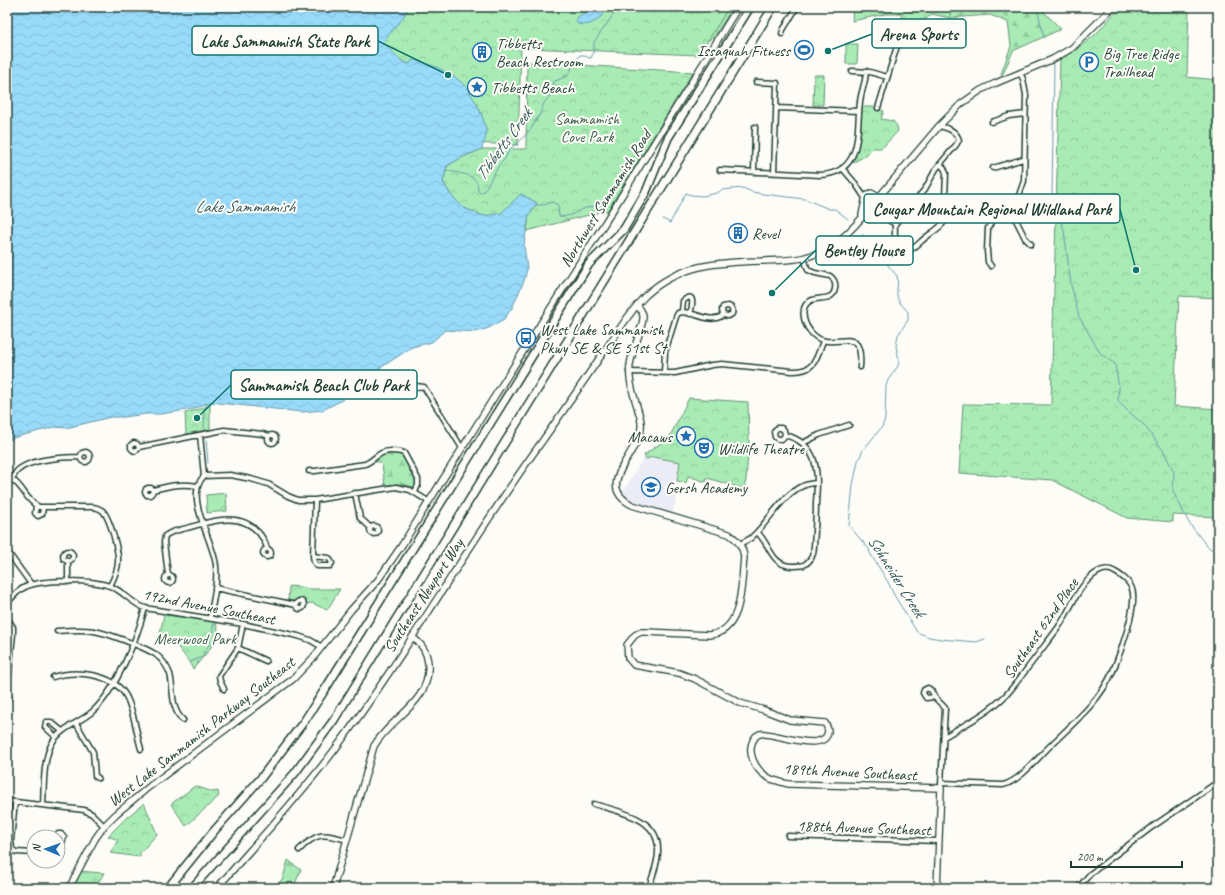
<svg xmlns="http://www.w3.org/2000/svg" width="1225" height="895" viewBox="0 0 1225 895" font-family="Caveat,sans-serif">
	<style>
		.built { fill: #ececf7 }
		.grass { fill: #a9ebb5; stroke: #649474 }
		.forest { fill: url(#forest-firs); stroke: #649474 }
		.wetland { fill: url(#wetland-marsh); stroke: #649474 }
		.park { fill: url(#park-crowns); stroke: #649474 }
		.water { fill: url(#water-waves); stroke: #689bab }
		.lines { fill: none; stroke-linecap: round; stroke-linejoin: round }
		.stream { stroke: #689bab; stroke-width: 1 }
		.street-casing { stroke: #1f3d34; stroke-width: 7 }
		.secondary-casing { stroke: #1f3d34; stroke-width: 8 }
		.highway-casing { stroke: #1f3d34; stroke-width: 10 }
		.street { stroke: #fdfcf7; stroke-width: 4 }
		.secondary { stroke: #fdfcf7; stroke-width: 5.5 }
		.highway { stroke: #fdfcf7; stroke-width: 7 }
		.labels { text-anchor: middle; stroke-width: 4; stroke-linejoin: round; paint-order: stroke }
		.poi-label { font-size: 16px; fill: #1f3d34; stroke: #fdfcf7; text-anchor: start }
		.park-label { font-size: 16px; fill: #3b604e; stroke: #fdfcf7 }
		.street-label { font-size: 16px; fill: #1f3d34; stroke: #fdfcf7 }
		.water-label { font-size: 17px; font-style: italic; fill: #375c5c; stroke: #fdfcf7 }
		.leader { fill: none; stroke: #0f766e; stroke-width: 1.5 }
		.callout-dot { fill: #0f766e; stroke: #fdfcf7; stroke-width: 1.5 }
		.callout { fill: #fdfcf7; stroke: #0f766e; stroke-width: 1.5 }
		.callout-label { font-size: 17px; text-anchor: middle; font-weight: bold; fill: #1f3d34 }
	</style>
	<defs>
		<pattern id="forest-firs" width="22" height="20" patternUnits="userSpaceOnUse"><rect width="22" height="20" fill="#a9ebb5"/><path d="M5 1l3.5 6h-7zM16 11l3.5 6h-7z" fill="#91ca9c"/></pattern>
		<pattern id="wetland-marsh" width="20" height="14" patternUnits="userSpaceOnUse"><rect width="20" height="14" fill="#a9ebb5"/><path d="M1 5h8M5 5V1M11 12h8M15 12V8" fill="none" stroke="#91ca9c"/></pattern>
		<pattern id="park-crowns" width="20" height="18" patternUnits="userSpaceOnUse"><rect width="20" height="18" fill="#a9ebb5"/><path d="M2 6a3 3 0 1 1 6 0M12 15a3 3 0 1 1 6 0" fill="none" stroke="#91ca9c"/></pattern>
		<pattern id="water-waves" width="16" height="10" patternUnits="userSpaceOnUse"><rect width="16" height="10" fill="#98dafa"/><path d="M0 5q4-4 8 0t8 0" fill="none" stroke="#83bcd7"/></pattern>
	</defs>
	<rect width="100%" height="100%" fill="#fdfcf7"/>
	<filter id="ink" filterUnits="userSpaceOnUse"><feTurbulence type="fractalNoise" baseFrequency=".025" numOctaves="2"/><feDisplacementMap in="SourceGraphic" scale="8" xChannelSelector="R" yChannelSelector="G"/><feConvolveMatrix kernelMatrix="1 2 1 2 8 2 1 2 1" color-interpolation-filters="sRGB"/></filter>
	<g filter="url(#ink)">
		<path class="built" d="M644 457 646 459 653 457 680 462 676 483 679 492 672 514 647 505 632 502 622 493Z"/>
		<path class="grass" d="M846 44H858L857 64H846Z"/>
		<path class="forest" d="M720 7H733L714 37 705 42Z
			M953 7H1048L1044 12 1061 29 1013 51 1003 74H1001L1011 46 1008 22 990 15 949 18Z
			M402 452 418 479 417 488 401 484 385 485 382 465 380 462H370L380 454Z
			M288 860 301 870 293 888H275L283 878Z"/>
		<path class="wetland" d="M853 7H953L949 18 932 14 910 32 901 30 902 14H885L852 21Z
			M77 871 104 873 95 888H69Z"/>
		<path class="park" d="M387 7H729L699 55 526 48 525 49 521 48 518 145 450 142 360 56Z
			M1120 7H1189L1187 77 1218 80V298L1179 296 1174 406 1218 409V517L1173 515V522L1127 518 1052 480 959 473 963 404 1051 405 1060 59 1078 48 1095 35Z
			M527 62 693 72 608 210 527 231 529 215 537 203 521 194 501 214 484 216 464 208 451 195 443 182 447 166 461 158 482 149H526Z
			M814 75H824L823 105H813Z
			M859 107H873L884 111 881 119 893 121 897 126 898 131 882 148H873L865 156 854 162 850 159 853 155Z
			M689 398 748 402 749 441 746 480 744 488H741L707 478 706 482 688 476 686 483 677 481 680 462 653 457 646 459 644 455 665 440H668Z
			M210 402V429L186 434 185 413 207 407V403Z
			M226 493 227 511 207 513 206 495Z
			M289 586 300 587 310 589H340L327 610 312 603 306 604 305 601C298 597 295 602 288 601Z
			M164 615 215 621 218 629 210 649 193 669C185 655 175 641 160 633Z
			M195 786 213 792 218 791 219 796 186 826 171 804Z
			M144 803 157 834 140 853V857L110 853 118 840 108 836 126 818Z"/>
		<path class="water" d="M7 7H409L402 19 385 39 384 44 402 61 410 64 412 60C427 62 448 71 460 81 471 90 485 117 486 132 487 137 483 144 482 149L461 158 447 166 443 182 451 195 464 208 484 216 501 213 521 194 537 203 529 215 524 245 527 269 524 281 512 308 504 319 489 328 476 332 445 330 432 342 412 347 388 363 366 377 342 400 323 410 302 412 210 402 193 409 161 414H146L124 417H111L66 428 55 427 16 437 7 441Z
			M593 7H604L605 11C600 21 588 27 578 24L576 22 578 17Z"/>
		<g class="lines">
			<path class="stream" d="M1037 7 1044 38
				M1052 62 1054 69 1052 195 1064 230 1071 285 1079 317 1101 354 1115 364 1119 388 1118 402 1144 425 1163 450 1174 472 1173 491 1189 523 1207 546 1218 554
				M446 170C460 175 479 172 478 191L480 193 484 191 499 165 504 160 510 149 519 142 531 129 540 114 544 103 555 90 553 82 567 76 580 55H584L589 58H591L594 51V42L619 7
				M536 205H544L552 202 558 205 559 216C572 218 575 211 586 208 592 206 599 206 605 204L615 190H617
				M663 219 670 223 686 193 691 195 703 196 717 193 722 190 743 188 752 192 763 194 805 199 829 209H835L848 219
				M862 234 897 276C899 284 895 292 898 299 900 304 905 308 908 312V320L898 335 896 346 899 360 898 366 888 380 886 386 885 419 882 427 863 450 858 461 853 485 849 526 869 549 870 553 888 582 894 595 917 632 929 637 941 639 976 642 985 639
				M204 428C205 423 204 418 204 413 204 409 206 407 205 403
				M206 439 208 463
				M190 662 202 657 210 642 214 624"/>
			<g class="street-casing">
				<path id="street" d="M782 34 783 30 797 7
					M852 71 870 72 887 77
					M756 82 777 83 774 173
					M776 108 859 111
					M878 108 897 46
					M992 122 1009 116 1025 114
					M842 168 855 183 865 198
					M993 168 1023 159
					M720 170 820 175C864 173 856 131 860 102 861 91 866 82 866 71
					M754 172 755 127
					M872 206 876 212 884 217 877 202
					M1010 208 1025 238 1031 244
					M884 217 895 224 925 189 936 169 956 145 959 140C956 130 947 128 939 126
					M895 224C895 234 892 258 910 250 916 247 920 242 925 238 931 233 939 229 944 222L946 173 944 168 940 164
					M804 258 808 270 815 273 830 276C834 279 836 284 835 289 833 301 820 297 812 300 799 305 803 322 810 331 830 358 864 317 860 367
					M991 266 988 262 987 251 988 228 992 221 999 214 1010 208 1018 198 1024 181 1026 95 1023 79 1020 73
					M682 311 683 301C696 290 692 308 690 314
					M629 372 675 373 712 365 722 364 792 371C815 372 816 359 823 341
					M664 372 665 352 676 317 678 313C690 308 709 326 723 315L728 316 732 314C733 310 732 307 728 306L723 307 722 310 723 315
					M417 387 409 391 405 388 408 385 424 387 462 448
					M268 439a4 4 0 1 1 8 0a4 4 0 1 1-8 0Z
					M200 435 204 476C183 497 214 541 216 566 218 583 213 601 210 618
					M803 443 819 435 849 425
					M139 447 137 444 134 443 131 445V448L133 450 135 451 138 449 139 447 224 430 263 434 269 436
					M309 471H315L365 464C375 460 378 451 391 451 396 451 399 451 404 453L418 479V485L415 492
					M204 476 230 475 251 479 268 484 288 496 298 500H315L396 487 410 490 428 501
					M7 478C23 482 24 500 39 507H91C95 507 99 508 103 511 110 519 119 551 118 562 118 570 114 578 110 586
					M12 479C14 476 15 473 17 471 29 459 63 457 80 457L82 461 86 462 89 460 90 457 89 454 86 452 82 453 80 457
					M153 490 151 488H148L146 489 145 492 147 495H150L152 493 153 490C169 486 180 483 197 486
					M355 493 360 518 371 528
					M36 506 35 513 38 516 42 514 43 507
					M370 530a4 4 0 1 1 8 0a4 4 0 1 1-8 0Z
					M757 532C770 544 771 565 791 566 795 566 800 566 804 565 811 561 814 554 814 546 815 532 816 518 816 503 818 474 820 444 785 435L782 439H778L775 437 774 432 777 428H781L784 430 785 435
					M740 544 751 538 757 532C775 513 789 483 817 483
					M263 553a4 4 0 1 1 8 0a4 4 0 1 1-8 0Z
					M7 551 31 584
					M63 556a5 5 0 1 1 10 0a5 5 0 1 1-10 0Z
					M313 556 329 558 332 563 330 566H317L314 562 313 556 315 500
					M165 579a4 4 0 1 1 8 0a4 4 0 1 1-8 0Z
					M168 575 164 542 165 536C170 531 180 530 187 528 212 521 240 511 259 533 263 538 266 543 267 549
					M68 582V561
					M215 588 296 605
					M296 605a4 4 0 1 1 8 0a4 4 0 1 1-8 0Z
					M7 604C12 597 17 591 25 587 42 579 94 579 112 587 124 592 131 603 145 608L243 624 298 636 310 640 322 647
					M7 618 13 627V634L7 694 9 697 7 700
					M57 631C69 630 82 629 94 631 107 633 144 647 155 654 162 659 167 666 170 674 174 688 170 709 183 720
					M238 648 266 661
					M53 677C75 670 113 673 126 696 134 711 136 732 141 749
					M224 689 220 681 219 676 238 648 243 624
					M934 697 926 698 923 693 924 690 928 688C933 691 932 692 934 696 935 699 942 704 945 708L941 785
					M76 723 93 752 95 776 98 778
					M56 737 45 727 46 722H51L62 731
					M941 783 1003 785C1018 782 1036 760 1047 749 1071 725 1099 703 1113 671 1120 654 1138 605 1132 589 1130 582 1121 575 1115 572 1106 566 1096 572 1089 579 1077 590 1071 607 1063 620 1058 629 1051 637 1045 645 1033 661 1021 677 1008 693 989 713 967 723 944 737
					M7 801 84 810 92 814 104 826
					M15 802 11 840 12 849 16 852 34 853
					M594 804C619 812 660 817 658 852 658 864 652 876 649 888
					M43 805C44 785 43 762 51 745 60 727 80 723 93 711 116 690 137 639 145 608
					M788 836 938 841
					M54 837 58 834H61L64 837 63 841 58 843
					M299 850C317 832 324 833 347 840
					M1078 888 1090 874 1152 827 1218 782"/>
			</g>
			<g class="secondary-casing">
				<path id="secondary" d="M878 198 939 126 961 104 981 90 996 83 1053 59 1072 48 1113 7
					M862 215 866 196 871 193 877 196V202L874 205H869L866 202
					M637 305C639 308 642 311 643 315 645 323 631 353 630 365 628 380 634 396 638 410 640 416 642 422 641 428 639 453 593 485 632 505L729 534C738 540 743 547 744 557 741 583 744 632 709 635L646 632H641L635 635 627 645 628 658 634 665 679 673 695 679 740 703 764 710 790 720 825 723C827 726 828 728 828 732 825 753 777 734 765 734 762 733 759 734 756 736 744 751 755 771 771 779 777 781 783 783 789 784L941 788 937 888
					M69 888 95 839 104 826 116 814 150 786 293 679 313 658 351 610 378 580 402 545 491 402 606 221 738 7
					M217 888C257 842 299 797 336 748 410 649 470 540 543 440 564 410 584 381 605 350 618 332 630 311 646 295 680 264 718 262 762 261 776 260 792 261 806 257 834 250 855 228 871 206
					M333 888 374 746C392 715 431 704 428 663 427 652 421 643 412 637"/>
			</g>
			<g class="highway-casing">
				<path id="highway" d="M168 888 214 831 261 778 305 720 326 688 589 264 624 229 646 192 668 138 750 7
					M192 888 295 773 334 720 773 7"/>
			</g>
			<use href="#street" class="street"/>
			<use href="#secondary" class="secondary"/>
			<use href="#highway" class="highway"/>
		</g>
	</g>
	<defs>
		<g id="stadium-ring" transform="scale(1)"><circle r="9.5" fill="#fdfcf7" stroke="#1f6fb2" stroke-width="1.5"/><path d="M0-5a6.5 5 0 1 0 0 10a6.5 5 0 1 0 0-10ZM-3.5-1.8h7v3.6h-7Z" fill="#1f6fb2"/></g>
		<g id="building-ring" transform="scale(1)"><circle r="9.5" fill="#fdfcf7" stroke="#1f6fb2" stroke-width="1.5"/><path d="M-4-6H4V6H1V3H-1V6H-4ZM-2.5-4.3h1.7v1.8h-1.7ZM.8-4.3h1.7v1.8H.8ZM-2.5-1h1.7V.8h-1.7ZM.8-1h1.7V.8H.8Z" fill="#1f6fb2"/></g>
		<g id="parking-ring" transform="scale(1)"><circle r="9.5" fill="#fdfcf7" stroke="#1f6fb2" stroke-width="1.5"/><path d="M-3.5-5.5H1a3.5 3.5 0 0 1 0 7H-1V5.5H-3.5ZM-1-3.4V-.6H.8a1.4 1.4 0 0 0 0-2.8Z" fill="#1f6fb2"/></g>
		<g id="sight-ring" transform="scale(1)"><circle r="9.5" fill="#fdfcf7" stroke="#1f6fb2" stroke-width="1.5"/><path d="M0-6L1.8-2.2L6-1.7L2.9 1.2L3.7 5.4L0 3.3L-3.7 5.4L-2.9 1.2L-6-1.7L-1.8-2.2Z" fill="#1f6fb2"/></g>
		<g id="bus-ring" transform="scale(1)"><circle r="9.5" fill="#fdfcf7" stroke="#1f6fb2" stroke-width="1.5"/><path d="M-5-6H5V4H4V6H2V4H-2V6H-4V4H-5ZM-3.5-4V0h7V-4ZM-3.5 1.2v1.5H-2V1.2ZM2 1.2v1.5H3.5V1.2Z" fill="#1f6fb2"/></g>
		<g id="theatre-ring" transform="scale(1)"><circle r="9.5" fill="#fdfcf7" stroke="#1f6fb2" stroke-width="1.5"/><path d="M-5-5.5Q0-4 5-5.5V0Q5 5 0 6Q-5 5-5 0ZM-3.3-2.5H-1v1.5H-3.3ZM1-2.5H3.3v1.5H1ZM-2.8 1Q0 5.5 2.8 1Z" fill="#1f6fb2"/></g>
		<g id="school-ring" transform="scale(1)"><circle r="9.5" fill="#fdfcf7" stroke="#1f6fb2" stroke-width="1.5"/><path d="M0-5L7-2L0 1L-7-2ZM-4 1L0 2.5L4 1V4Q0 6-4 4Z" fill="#1f6fb2"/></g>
	</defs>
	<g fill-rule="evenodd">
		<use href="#stadium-ring" x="804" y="50"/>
		<use href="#building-ring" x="482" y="52"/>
		<use href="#parking-ring" x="1089" y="62"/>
		<use href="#sight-ring" x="477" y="87"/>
		<use href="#building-ring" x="738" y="233"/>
		<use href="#bus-ring" x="526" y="338"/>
		<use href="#sight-ring" x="686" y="436"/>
		<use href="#theatre-ring" x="704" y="448"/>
		<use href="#school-ring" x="651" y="487"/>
	</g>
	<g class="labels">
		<g class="poi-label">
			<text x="496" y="49">Tibbetts<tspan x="496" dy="18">Beach Restroom</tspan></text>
			<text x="790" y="56" text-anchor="end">Issaquah Fitness</text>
			<text x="1103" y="59">Big Tree Ridge<tspan x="1103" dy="18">Trailhead</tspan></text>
			<text x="491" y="93">Tibbetts Beach</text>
			<text x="752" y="239">Revel</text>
			<text x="540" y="335">West Lake Sammamish<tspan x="540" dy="18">Pkwy SE &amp; SE 51st St</tspan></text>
			<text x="672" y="442" text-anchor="end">Macaws</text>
			<text x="718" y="454">Wildlife Theatre</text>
			<text x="665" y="493">Gersh Academy</text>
		</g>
		<g class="park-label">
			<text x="587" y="124">Sammamish<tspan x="587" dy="18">Cove Park</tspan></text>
			<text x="195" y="644">Meerwood Park</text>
		</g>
		<g class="street-label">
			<text transform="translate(605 198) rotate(-58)" y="6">Northwest Sammamish Road</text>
			<text transform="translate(423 595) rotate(-57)" y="6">Southeast Newport Way</text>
			<text transform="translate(209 606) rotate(11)" y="6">192nd Avenue Southeast</text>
			<text transform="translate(1040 628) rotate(-55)" y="6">Southeast 62nd Place</text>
			<text transform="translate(201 731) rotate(-38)" y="6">West Lake Sammamish Parkway Southeast</text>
			<text transform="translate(850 771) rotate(3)" y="6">189th Avenue Southeast</text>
			<text transform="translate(864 827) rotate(2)" y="6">188th Avenue Southeast</text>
		</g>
		<g class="water-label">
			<text transform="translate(503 144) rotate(-54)" y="6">Tibbetts Creek</text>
			<text x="245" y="212">Lake Sammamish</text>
			<text transform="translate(897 576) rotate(58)" y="6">Schneider Creek</text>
		</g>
	</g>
	<path class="leader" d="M828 51L872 34M448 75L378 41M1136 270L1120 209M772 293L816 250M197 418L231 385"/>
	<g class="callout-dot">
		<circle cx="828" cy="51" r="4"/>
		<circle cx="448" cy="75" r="4"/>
		<circle cx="1136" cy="270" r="4"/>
		<circle cx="772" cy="293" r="4"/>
		<circle cx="197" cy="418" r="4"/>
	</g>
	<g class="callout">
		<rect x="872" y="19" width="94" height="29" rx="4"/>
		<rect x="192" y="26" width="186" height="29" rx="4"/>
		<rect x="864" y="194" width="256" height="29" rx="4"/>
		<rect x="816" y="236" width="97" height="29" rx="4"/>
		<rect x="231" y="370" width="186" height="29" rx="4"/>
	</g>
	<g class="callout-label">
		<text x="919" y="40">Arena Sports</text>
		<text x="285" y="47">Lake Sammamish State Park</text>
		<text x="992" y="215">Cougar Mountain Regional Wildland Park</text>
		<text x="864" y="256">Bentley House</text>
		<text x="324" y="391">Sammamish Beach Club Park</text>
	</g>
	<rect width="1225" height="895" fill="none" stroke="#fdfcf7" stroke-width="24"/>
	<rect x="12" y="12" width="1201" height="871" fill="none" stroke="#1f3d34" stroke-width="1.5" filter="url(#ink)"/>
	<g transform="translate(46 849) rotate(272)"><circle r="19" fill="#fdfcf7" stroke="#a4b0a9"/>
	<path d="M0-3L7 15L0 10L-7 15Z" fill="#1f6fb2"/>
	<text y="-6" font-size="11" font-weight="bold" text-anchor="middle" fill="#1f3d34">N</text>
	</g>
	<path d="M1071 861v6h111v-6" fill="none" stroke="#1f3d34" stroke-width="2"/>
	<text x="1077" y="861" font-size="12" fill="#1f3d34" stroke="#fdfcf7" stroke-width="3" paint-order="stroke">200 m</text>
</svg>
